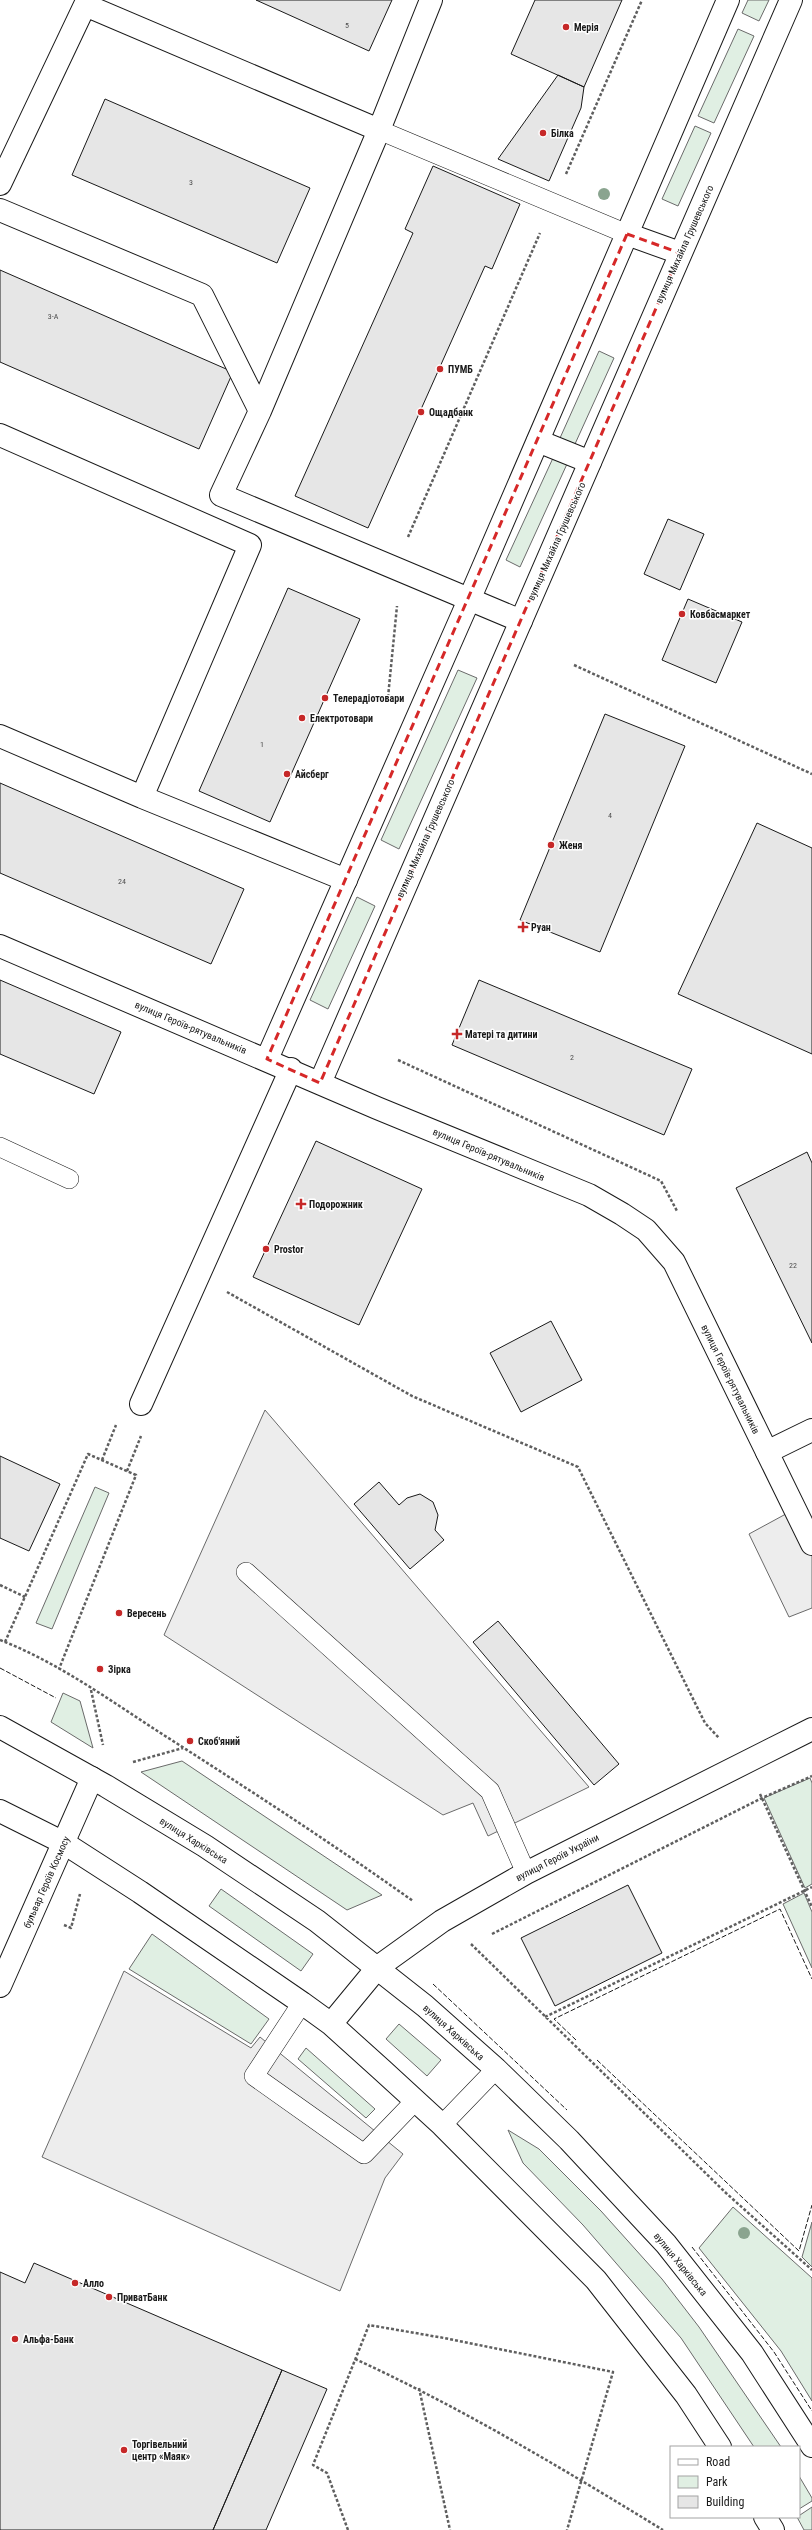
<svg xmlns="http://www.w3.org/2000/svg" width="812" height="2530" viewBox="0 0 812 2530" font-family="'Roboto Condensed',sans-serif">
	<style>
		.green { fill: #e0efe3; stroke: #6a6a6a }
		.parking { fill: #ededed; stroke: #6a6a6a }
		.building { fill: #e6e6e6; stroke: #1a1a1a }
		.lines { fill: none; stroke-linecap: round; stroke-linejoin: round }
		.service-casing { stroke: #1a1a1a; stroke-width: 20 }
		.minor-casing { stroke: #1a1a1a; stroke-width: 24 }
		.tertiary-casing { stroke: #1a1a1a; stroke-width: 24 }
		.path { stroke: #5f5f5f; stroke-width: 2.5; stroke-dasharray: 3 2; stroke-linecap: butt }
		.service { stroke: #fff; stroke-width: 19 }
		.minor { stroke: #fff; stroke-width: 22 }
		.tertiary { stroke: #fff; stroke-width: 22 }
		.fence { stroke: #1a1a1a; stroke-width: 1; stroke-dasharray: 5 2; stroke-linecap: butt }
		.tree { fill: #8aa48f }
		.marked { fill: none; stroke: #d62828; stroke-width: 3; stroke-dasharray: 8 5; stroke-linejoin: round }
		.poi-dot { fill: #c62828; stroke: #fff; stroke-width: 1.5 }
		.labels { text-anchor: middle; stroke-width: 3; stroke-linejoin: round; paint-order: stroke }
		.number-label { font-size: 8px; fill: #4d4d4d }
		.poi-label { font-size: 10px; font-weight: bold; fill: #1a1a1a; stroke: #fff; text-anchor: start }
		.street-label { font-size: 10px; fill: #1a1a1a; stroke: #fff }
	</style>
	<rect width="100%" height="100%" fill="#fff"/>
	<path class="green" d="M748 0H769L759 21 742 13Z
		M738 29 754 36 714 123 698 116Z
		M695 126 711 133 678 206 662 199Z
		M599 351 614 358 575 444 560 438Z
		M553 458 567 464 520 567 506 560Z
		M458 670 477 678 399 849 381 840Z
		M357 897 375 906 328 1009 310 1000Z
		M95 1487 109 1493 52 1629 36 1623Z
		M63 1693 80 1701 93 1748 51 1722Z
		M182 1761 382 1895 347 1910 141 1772Z
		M810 1778 812 1783V1884L805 1888 764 1798Z
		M221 1889 313 1954 301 1971 209 1906Z
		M804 1893 812 1912V1968L783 1904Z
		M152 1934 269 2019 251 2044 129 1969Z
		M399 2024 441 2060 427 2076 386 2039Z
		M306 2048 375 2109 366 2118 298 2059Z
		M508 2130 539 2149 601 2211 662 2279 699 2327 781 2447H754L681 2338 583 2225 523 2163Z
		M733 2207 812 2278V2401L781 2351 699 2248Z
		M812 2222V2267L802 2257Z
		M799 2476 812 2498V2501L799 2509Z
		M812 2507V2530H804L797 2517Z"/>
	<path class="parking" d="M265 1410 589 1787 488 1836 473 1803 443 1815 164 1635Z
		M795 1509 812 1544V1608L789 1617 749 1534Z
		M124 1971 251 2048 260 2037 403 2154 385 2178 340 2291 42 2157Z"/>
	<path class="building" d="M256 0H392L369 51Z
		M535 0H622L584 87 511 54Z
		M558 75 584 87 581 108 549 181 498 159Z
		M105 99 310 188 277 263 72 175Z
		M433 166 520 204 492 269 485 266 368 528 295 496 413 233 405 229Z
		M0 270 233 372 199 449 0 362Z
		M668 519 704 534 680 590 644 574Z
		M288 588 360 619 270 822 199 791Z
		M688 599 742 622 716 683 662 660Z
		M605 714 685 746 600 952 520 920Z
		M0 783 244 889 211 964 0 873Z
		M757 823 812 848V1054L678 994Z
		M0 980 121 1032 94 1094 0 1054Z
		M479 980 692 1069 664 1135 452 1045Z
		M316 1141 422 1189 359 1325 253 1277Z
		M807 1152 812 1163V1343L736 1188Z
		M551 1321 582 1380 521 1412 490 1353Z
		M0 1456 60 1484 29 1551 0 1538Z
		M379 1482 399 1505 407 1498 420 1494 433 1502 438 1515 435 1530 444 1540 410 1569 354 1504Z
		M498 1621 619 1764 594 1785 473 1642Z
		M628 1885 662 1953 555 2006 521 1938Z
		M34 2263 282 2370 213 2530H0V2272L25 2283Z
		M282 2370 327 2389 266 2530H213Z"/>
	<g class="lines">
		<g class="service-casing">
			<path id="service" d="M379 130 627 234
				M0 1147 69 1179
				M246 1572 490 1791 526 1873
				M302 2003 254 2076 364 2154 416 2100
				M442 2125 496 2069"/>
		</g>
		<g class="minor-casing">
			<path id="minor" d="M379 130 431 0
				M0 184 85 5 379 130 260 411 221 495 521 621
				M0 210 202 295 260 411
				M627 234 680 253
				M0 435 250 545 142 797 346 880
				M538 441 590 462
				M0 736 142 797
				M141 1404 291 1069
				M767 1452 812 1430
				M0 1986 92 1778"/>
		</g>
		<g class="tertiary-casing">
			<path id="tertiary" d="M0 946 377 1108 589 1195 622 1214 646 1230 674 1262 812 1544
				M267 1059 469 600 728 0
				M320 1083 791 0
				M0 1727 106 1786 205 1846 317 1921 425 2006 496 2069 569 2140 666 2244 752 2353 812 2446
				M0 1811 64 1843 140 1892 302 2003 331 2024 382 2070 442 2125 596 2280 686 2395 720 2447
				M331 2024 378 1967 442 1921 526 1873 812 1729
				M765 2517 773 2530"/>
		</g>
		<path class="path" d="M566 174 642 0
			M408 537 540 233
			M574 665 812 774
			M388 697 397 606
			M398 1060 661 1181 677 1211
			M227 1292 412 1396 578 1467 705 1723 719 1738
			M102 1460 116 1425
			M127 1471 141 1436
			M0 1585 25 1597
			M0 1640C57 1662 108 1699 159 1732 245 1787 330 1842 413 1901
			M5 1642 88 1454 136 1475 59 1669
			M91 1690 103 1745
			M133 1762 183 1748
			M760 1794 812 1907
			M64 1925 71 1928 80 1894
			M492 1934 762 1798 812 1776
			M471 1944 726 2193 812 2270
			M545 2017 812 1887
			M355 2359C462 2408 563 2469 663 2530
			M419 2388 450 2530
			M348 2530 327 2473 313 2465 369 2325 444 2338 613 2372 567 2530"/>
		<use href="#service" class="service"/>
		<use href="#minor" class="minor"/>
		<use href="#tertiary" class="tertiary"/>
		<path class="fence" d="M0 1668 56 1698
			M433 1984 567 2110
			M576 2040 554 2019 780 1909 812 1979
			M597 2060 799 2251 812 2205
			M692 2247 774 2352 812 2411"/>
	</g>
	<g class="tree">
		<circle cx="604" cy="194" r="6"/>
		<circle cx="744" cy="2233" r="6"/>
	</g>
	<path class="marked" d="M627 234 680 253 320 1083 267 1059Z"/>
	<g class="poi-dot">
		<circle cx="566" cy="27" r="4"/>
		<circle cx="543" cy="133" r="4"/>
		<circle cx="440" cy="369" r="4"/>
		<circle cx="421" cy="412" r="4"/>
		<circle cx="682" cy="614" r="4"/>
		<circle cx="325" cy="698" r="4"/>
		<circle cx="302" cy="718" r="4"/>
		<circle cx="287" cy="774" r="4"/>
		<circle cx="551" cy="845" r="4"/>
		<path d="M521 921h4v4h4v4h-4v4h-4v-4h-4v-4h4z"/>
		<path d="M455 1028h4v4h4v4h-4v4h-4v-4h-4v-4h4z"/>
		<path d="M299 1198h4v4h4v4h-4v4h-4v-4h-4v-4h4z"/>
		<circle cx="266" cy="1249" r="4"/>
		<circle cx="119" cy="1613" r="4"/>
		<circle cx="100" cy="1669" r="4"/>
		<circle cx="190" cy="1741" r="4"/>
		<circle cx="75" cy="2283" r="4"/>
		<circle cx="109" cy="2297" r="4"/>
		<circle cx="15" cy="2339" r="4"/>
		<circle cx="124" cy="2450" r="4"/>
	</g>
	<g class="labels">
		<g class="number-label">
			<text x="347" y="28">5</text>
			<text x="191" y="185">3</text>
			<text x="53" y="319">3-А</text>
			<text x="262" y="747">1</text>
			<text x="610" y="818">4</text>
			<text x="122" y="884">24</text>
			<text x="572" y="1060">2</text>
			<text x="793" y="1268">22</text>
		</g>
		<g class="poi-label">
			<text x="574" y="31">Мерія</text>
			<text x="551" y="137">Білка</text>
			<text x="448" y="373">ПУМБ</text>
			<text x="429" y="416">Ощадбанк</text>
			<text x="690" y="618">Ковбасмаркет</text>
			<text x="333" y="702">Телерадіотовари</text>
			<text x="310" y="722">Електротовари</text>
			<text x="295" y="778">Айсберг</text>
			<text x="559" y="849">Женя</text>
			<text x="531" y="931">Руан</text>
			<text x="465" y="1038">Матері та дитини</text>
			<text x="309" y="1208">Подорожник</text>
			<text x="274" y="1253">Prostor</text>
			<text x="127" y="1617">Вересень</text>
			<text x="108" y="1673">Зiрка</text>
			<text x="198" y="1745">Скоб'яний</text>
			<text x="83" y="2287">Алло</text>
			<text x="117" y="2301">ПриватБанк</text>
			<text x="23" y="2343">Альфа-Банк</text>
			<text x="132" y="2448">Торгівельний<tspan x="132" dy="12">центр «Маяк»</tspan></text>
		</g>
		<g class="street-label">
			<text transform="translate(684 244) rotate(-66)" y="4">вулиця Михайла Грушевського</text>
			<text transform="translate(556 541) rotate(-66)" y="4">вулиця Михайла Грушевського</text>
			<text transform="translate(425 838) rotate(-66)" y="4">вулиця Михайла Грушевського</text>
			<text transform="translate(191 1027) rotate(23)" y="4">вулиця Героїв-рятувальників</text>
			<text transform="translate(489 1154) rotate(23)" y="4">вулиця Героїв-рятувальників</text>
			<text transform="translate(731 1379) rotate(64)" y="4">вулиця Героїв-рятувальників</text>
			<text transform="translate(194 1840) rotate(32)" y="4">вулиця Харківська</text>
			<text transform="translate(557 1857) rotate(-27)" y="4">вулиця Героїв України</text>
			<text transform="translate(46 1882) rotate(-66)" y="4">бульвар Героїв Космосу</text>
			<text transform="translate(454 2032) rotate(42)" y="4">вулиця Харківська</text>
			<text transform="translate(681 2264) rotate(51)" y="4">вулиця Харківська</text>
		</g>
	</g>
	<rect x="670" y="2446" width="130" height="72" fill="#ffffff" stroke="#a3a3a3"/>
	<rect x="678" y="2459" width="20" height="6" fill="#ffffff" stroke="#a3a3a3"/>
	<text x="706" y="2466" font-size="12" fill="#1a1a1a">Road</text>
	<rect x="678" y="2476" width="20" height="12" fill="#e0efe3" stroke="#a3a3a3"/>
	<text x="706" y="2486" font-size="12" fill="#1a1a1a">Park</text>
	<rect x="678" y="2496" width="20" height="12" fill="#e6e6e6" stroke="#a3a3a3"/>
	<text x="706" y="2506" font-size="12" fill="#1a1a1a">Building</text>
</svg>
